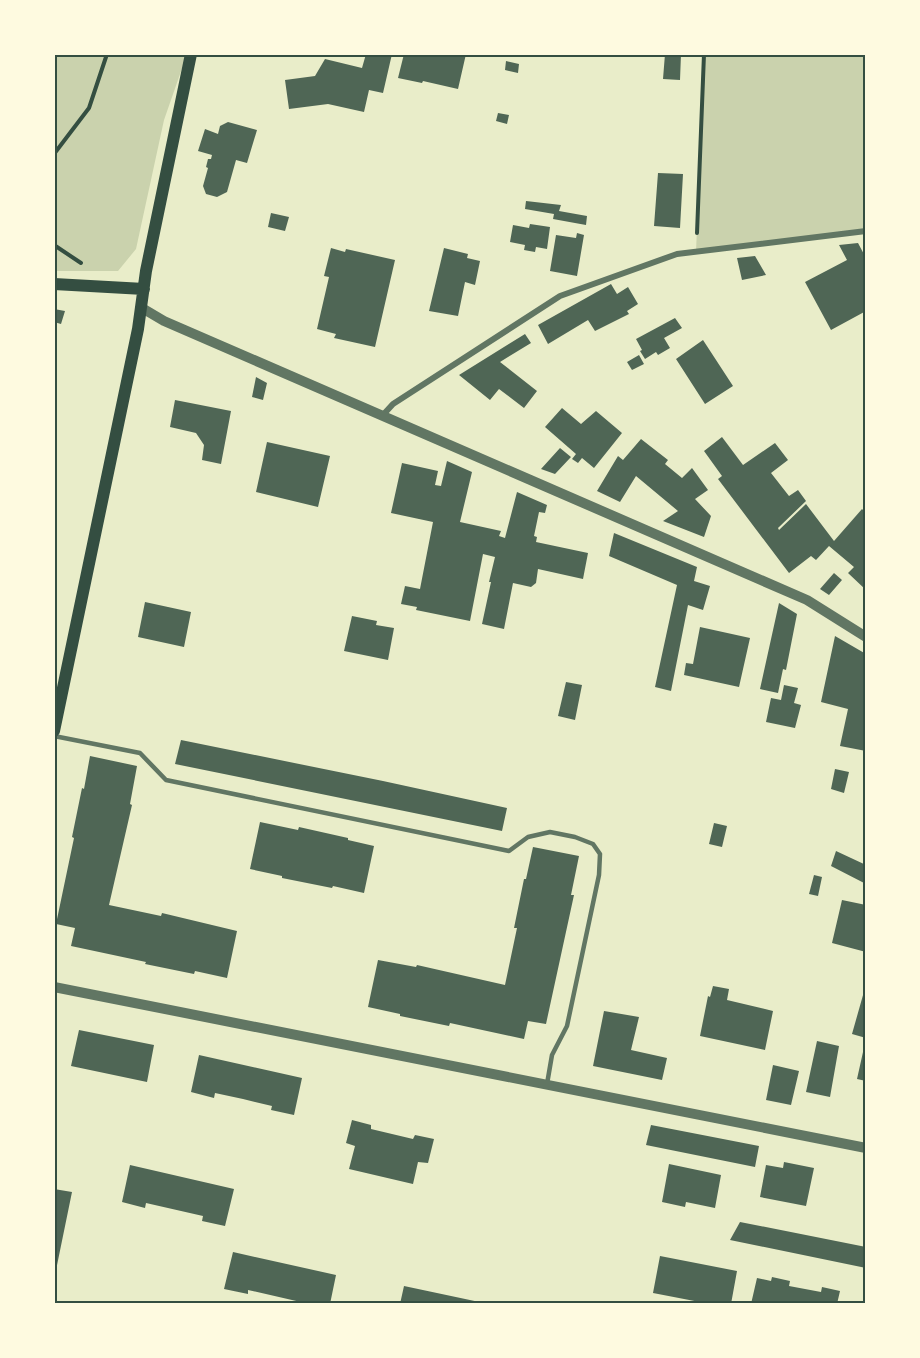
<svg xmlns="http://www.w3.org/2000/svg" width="920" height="1358" viewBox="0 0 920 1358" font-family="Arial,sans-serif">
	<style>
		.green { fill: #cad2ad }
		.building { fill: #4f6655 }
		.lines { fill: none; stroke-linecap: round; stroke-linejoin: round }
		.path { stroke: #344e41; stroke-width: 4 }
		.service { stroke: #617663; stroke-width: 4.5 }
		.minor { stroke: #617663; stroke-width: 6 }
		.tertiary { stroke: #617663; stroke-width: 10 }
		.secondary { stroke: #344e41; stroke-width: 12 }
		.neatline { fill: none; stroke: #344e41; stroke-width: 2 }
	</style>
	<rect width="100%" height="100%" fill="#e9edc9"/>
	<path class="green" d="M54 54H187L164 120 136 249 118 271H54Z
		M704 54H866V231L696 252Z"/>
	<path class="building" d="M366 54H392L383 93 369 90 364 112 328 104 289 109 285 80 315 76 325 59 362 68Z
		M404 54H466L458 89 423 81 422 83 398 78Z
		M665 54H681L680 80 663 79Z
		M506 61 519 64 518 73 505 70Z
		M498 113 509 115 507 124 496 121Z
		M228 122 257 130 247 163 236 160 227 192 217 197 206 194 203 186 208 168 206 167 208 159H211L212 155 198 151 205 129 218 134 220 126Z
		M658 173 683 174 680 228 654 226Z
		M526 201 561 205 559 211 587 216 586 225 553 219 554 214 525 209Z
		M271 213 289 217 285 231 268 227Z
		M530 224 550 227 547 249 536 247 535 252 524 250 525 245 510 242 513 225 529 228Z
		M577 233 584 235 577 276 550 271 556 235 576 238Z
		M858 243 866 258V311L831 330 805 282 847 260 839 245Z
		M331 248 345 252 346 249 395 260 375 347 334 338 336 334 317 329 329 277 324 276Z
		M444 248 468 254 467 258 480 261 475 285 465 282 458 316 429 311Z
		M755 256 766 275 742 280 737 258Z
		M611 284 617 294 628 287 638 304 627 311 629 314 595 331 588 320 548 344 538 325Z
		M54 309 65 311 61 324 54 322Z
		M675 318 682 328 664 338 670 348 658 355 656 352 645 359 640 351 642 350 636 339Z
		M525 334 531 343 500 362 537 391 524 408 499 389 490 400 459 375Z
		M703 340 733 386 705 404 676 359Z
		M639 355 644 364 632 370 627 362Z
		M256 377 267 383 263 400 252 397Z
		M175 400 231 411 221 464 202 460 204 445 196 433 170 427Z
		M562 408 581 424 596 411 622 433 594 468 582 458 578 463 572 459 576 454 545 427Z
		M722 437 743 465 775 443 788 460 771 473 789 496 798 490 806 501 778 528 779 530 806 504 834 541 862 509 866 513V590L848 573 854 567 829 546 816 560 811 556 789 573 718 479 722 476 704 451Z
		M641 439 668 460 665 464 682 478 692 468 708 490 695 499 711 516 704 537 663 521 678 511 636 476 620 502 597 491 618 456 623 460Z
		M267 442 330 456 318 507 256 492Z
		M560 448 571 457 555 474 541 469Z
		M447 461 472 472 460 522 501 531 499 536 505 538 517 492 547 505 545 513 539 512 534 536 537 537 536 542 588 553 583 579 538 569 536 583 531 587 513 583 504 629 482 624 491 582H489L495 557 483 554 470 621 416 610 417 607 401 604 405 586 420 589 433 522 391 513 402 463 438 471 435 485 441 486Z
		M614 533 697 567 694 581 710 586 703 610 688 605 671 691 655 687 677 585 609 556Z
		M834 573 842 580 829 595 820 589Z
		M145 602 191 612 184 647 138 637Z
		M779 603 797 614 786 670 783 669 778 693 760 689Z
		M352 616 377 621 376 625 394 628 388 660 344 651Z
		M700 627 750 638 739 687 684 675 686 663 693 664Z
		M835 636 866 654V751L840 746 848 709 821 702Z
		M566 682 582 685 575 720 558 716Z
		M784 685 798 688 794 703 801 705 795 728 766 722 771 698 781 700Z
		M181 740 383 781 507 808 502 831 175 764Z
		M90 756 137 766 130 804 132 805 109 905 161 916 162 913 237 931 227 978 195 971 194 974 145 964 146 962 71 946 75 928 56 924 74 838 72 837 82 788 84 789Z
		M835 769 849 772 844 793 831 789Z
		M260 822 298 830 299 827 348 838V840L374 846 364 893 333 886 332 888 282 878V876L250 869Z
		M714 823 727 826 722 847 709 844Z
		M533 847 579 856 571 895H574L546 1024 528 1021 524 1039 450 1023 449 1026 400 1016V1014L368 1007 378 960 416 967 417 965 505 985 517 928H514L524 879H526Z
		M836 851 866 865V884L831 866Z
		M814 875 822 877 818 896 809 894Z
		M842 900 866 905V952L832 943Z
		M713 986 729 989 727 1000 773 1011 765 1050 700 1036 708 996 710 997Z
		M865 988H866V1038L852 1034Z
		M604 1011 639 1017 631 1050 667 1058 662 1080 593 1066Z
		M79 1030 154 1045 147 1082 71 1066Z
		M817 1041 839 1046 830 1097 806 1092Z
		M863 1052 866 1053V1081L857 1079Z
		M199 1055 302 1078 294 1115 271 1110 272 1106 243 1099 215 1093 214 1098 191 1092Z
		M773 1065 799 1071 791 1105 766 1100Z
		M352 1120 371 1125V1129L413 1139 415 1135 434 1139 428 1163 418 1162 413 1184 349 1169 355 1146 346 1143Z
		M651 1125 759 1146 755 1167 646 1145Z
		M784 1162 814 1168 806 1206 760 1197 766 1165 783 1168Z
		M669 1164 721 1175 715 1208 686 1202 685 1207 662 1202Z
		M130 1165 234 1189 225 1226 202 1221 203 1216 146 1203 145 1208 122 1202Z
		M54 1189 72 1192 55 1275 54 1274Z
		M740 1222 866 1247V1268L730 1240Z
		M233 1252 336 1275 330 1304H305V1303L248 1290V1294L224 1289Z
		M660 1256 737 1271 731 1304H710L653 1293Z
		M772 1277 790 1281 789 1286 821 1292 822 1287 840 1291 837 1304H751L757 1278 771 1281Z
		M404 1286 484 1303V1304H400Z"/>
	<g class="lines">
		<path class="path" d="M54 154 89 108 107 54
			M697 233 704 54
			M54 245 81 263"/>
		<path class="service" d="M54 736 140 753 166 780 509 851 528 837 550 832 575 837 593 844 600 854 599 875 567 1026 552 1055 547 1084"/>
		<path class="minor" d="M382 416 393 404 560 296 677 254 866 231"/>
		<path class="tertiary" d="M142 308 164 321 807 600 866 637
			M54 987 866 1148"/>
		<path class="secondary" d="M54 284 144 289
			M54 731 138 329 146 271 191 54"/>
	</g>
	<rect width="920" height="1358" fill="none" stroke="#fefae0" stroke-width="111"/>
	<rect x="56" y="56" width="808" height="1246" class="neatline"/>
</svg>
